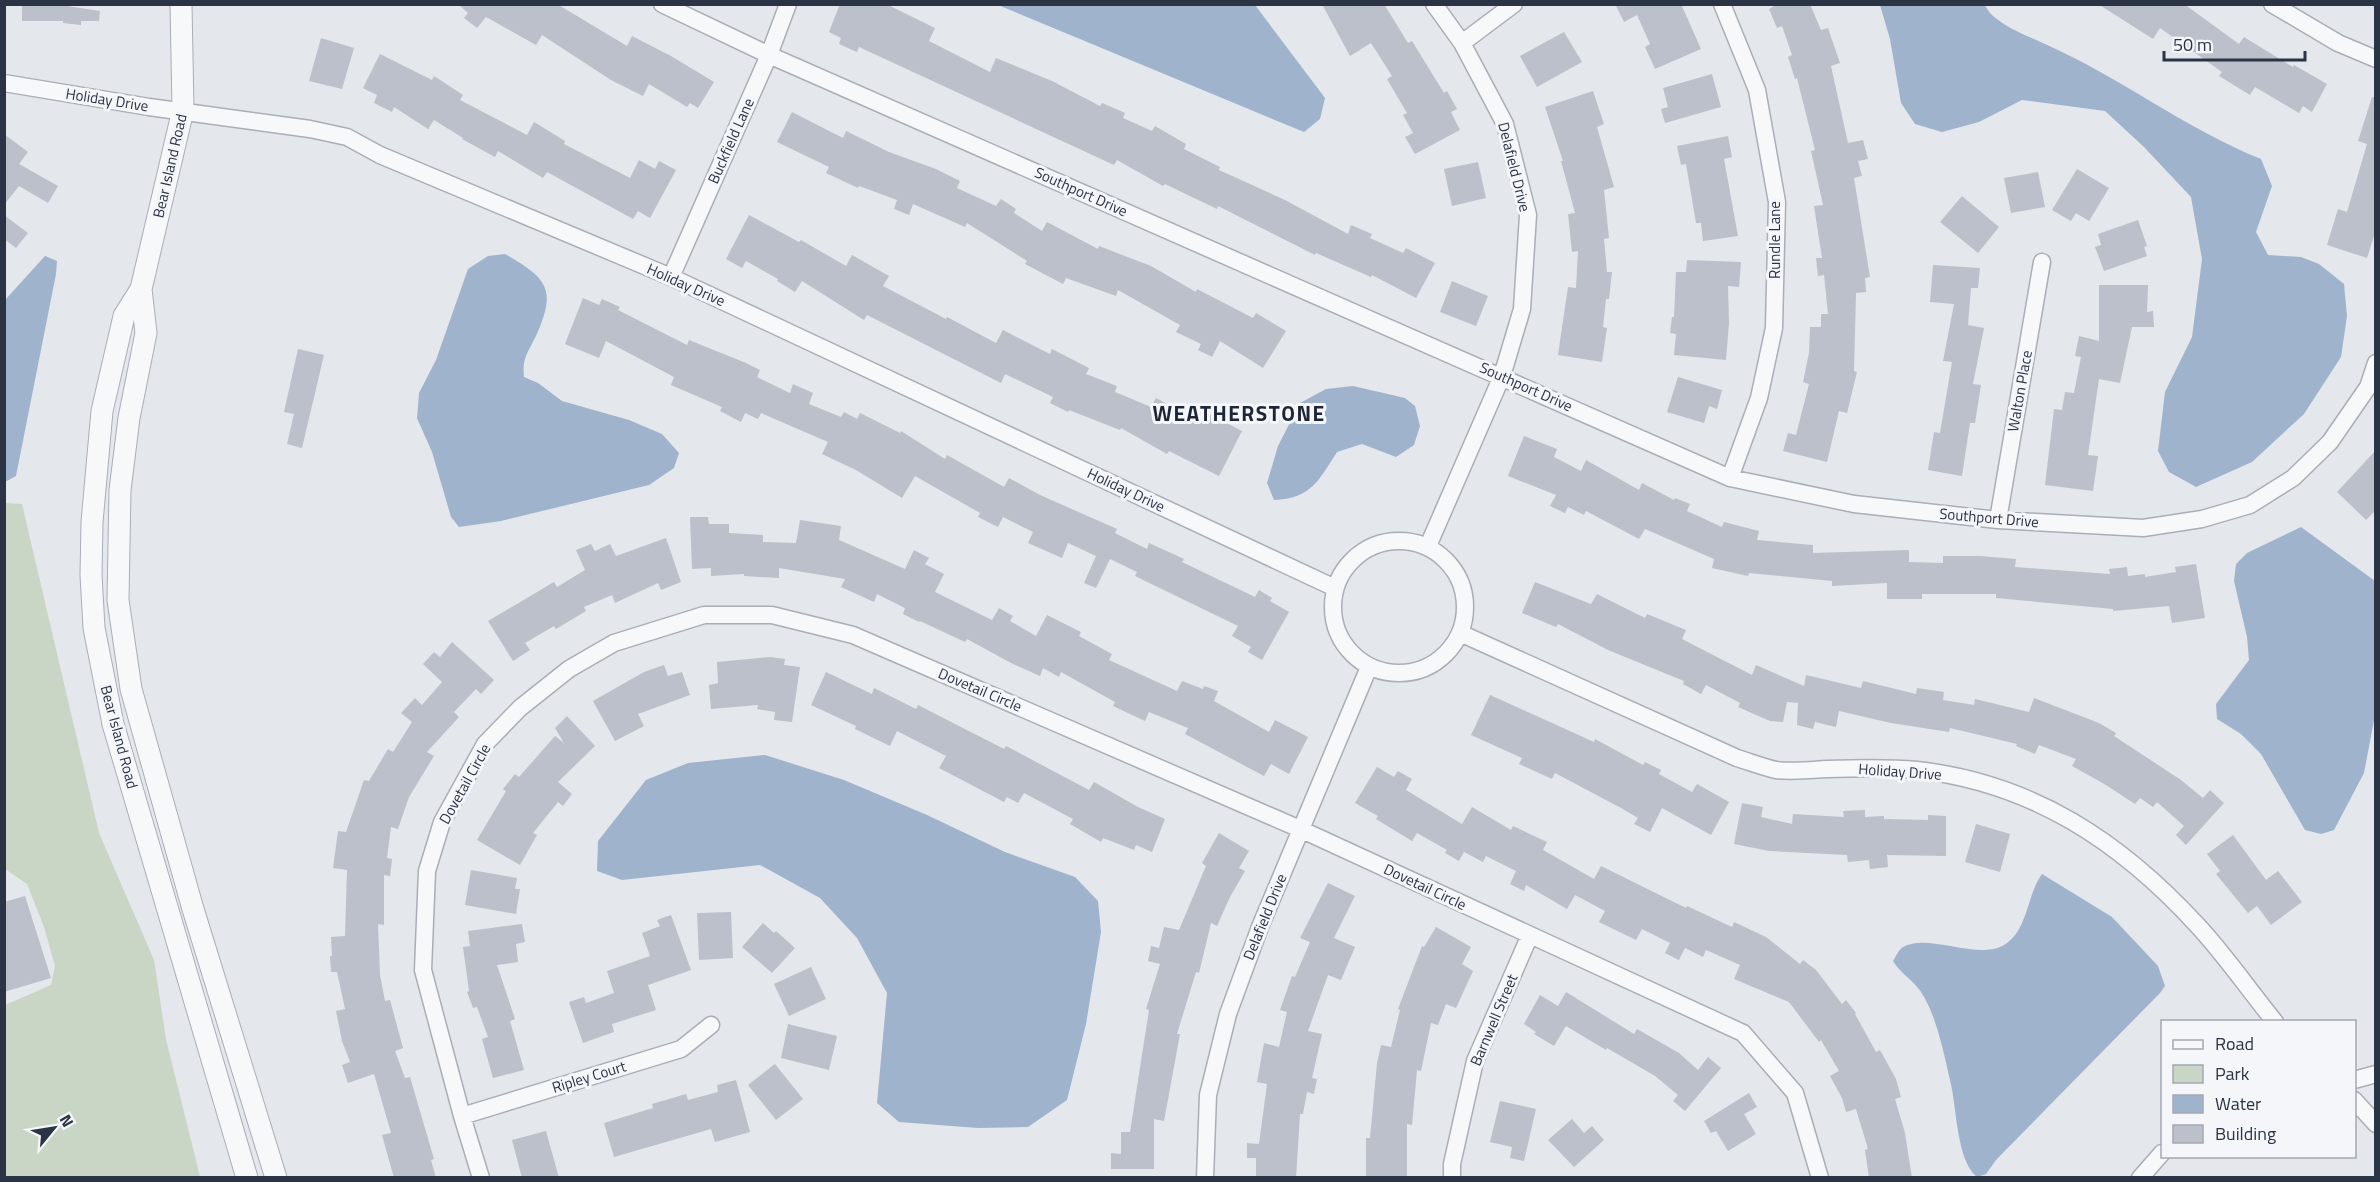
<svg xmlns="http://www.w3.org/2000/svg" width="2380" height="1182" viewBox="0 0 2380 1182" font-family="'Titillium Web',sans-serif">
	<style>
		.green { fill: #c9d6c5 }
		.water { fill: #9fb4cc }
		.building { fill: #bbc0ca }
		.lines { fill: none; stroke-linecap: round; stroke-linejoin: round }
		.minor-casing { stroke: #a9aeb7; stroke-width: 19 }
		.tertiary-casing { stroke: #a9aeb7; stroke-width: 23 }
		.minor { stroke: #f7f8fa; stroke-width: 16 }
		.tertiary { stroke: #f7f8fa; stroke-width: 21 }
		.labels { text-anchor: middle; stroke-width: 6; stroke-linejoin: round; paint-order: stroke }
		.street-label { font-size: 15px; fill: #2b3445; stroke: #f4f6f9 }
		.district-label { font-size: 21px; font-weight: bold; letter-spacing: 1.5px; fill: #1d2536; stroke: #f4f6f9 }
	</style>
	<rect width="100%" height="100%" fill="#e4e7ec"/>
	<path class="green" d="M5 503 22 504 99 833 154 960 166 1039 200 1177H5V1005L51 985 55 966 44 927 27 884 5 869Z"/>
	<path class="water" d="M998 5H1255L1325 98 1320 119 1304 132Z
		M1880 5H1985C1992 23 2028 36 2045 44 2120 77 2186 129 2261 159L2272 186 2256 232 2268 255 2301 257 2319 264 2344 284 2347 316 2341 357 2304 414 2252 462 2196 487 2169 472 2158 451 2165 392 2192 337 2202 259 2191 197 2144 147 2105 111 2022 100 1979 122 1942 132 1915 124 1901 103 1890 39Z
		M505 254C549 279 557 290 535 338 527 354 522 359 524 377L538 383 562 401 629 420 662 434 679 453 674 468 649 485 501 521 459 527 451 517 432 452 417 418 419 393 436 360 468 269 488 256Z
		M45 256 57 261 56 274 16 476 5 482V300Z
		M1353 386 1405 398 1415 406 1420 426 1414 445 1396 457 1362 444 1337 452C1319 480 1311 499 1274 500L1267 483 1278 446 1300 403 1326 389Z
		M2301 527 2375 581V715L2364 773 2334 830 2321 834 2305 830 2261 754 2241 734 2217 719 2216 704 2249 660 2247 637 2234 581 2236 564 2247 553Z
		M765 755 844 780 927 815 1005 852 1075 877 1098 901 1101 932 1086 1024 1067 1100 1028 1127 978 1128 899 1122 877 1103 887 993 857 938 820 898 760 865 622 880 597 871 598 841 646 780 688 763Z
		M2042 874 2112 917 2158 966 2165 986 2160 993 1996 1160 1986 1174 1977 1177C1956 1160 1957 1107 1950 1080 1944 1054 1936 1014 1921 992 1913 980 1900 973 1893 961 1896 957 1898 950 1903 947 1929 932 1981 963 2007 943 2029 926 2027 894 2042 874Z"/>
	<path class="building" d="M22 4H54L100 11 99 21H81V25L63 23V21H22Z
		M458 4H557L627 46 632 36 671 56 714 82 698 108 690 103 687 107 649 84 643 96 611 80 542 35 536 45 486 17 477 28 464 18 468 13Z
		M840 4H886L935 28 929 41 990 72 996 58 1052 81 1100 106 1102 103 1125 113 1123 118 1152 131 1155 126 1186 144 1184 149 1220 167 1219 170 1285 200 1348 234 1351 225 1372 234 1370 238 1403 253 1406 248 1435 263 1416 298 1372 275 1371 277 1316 253 1315 255 1218 206 1217 209 1165 184 1163 186 1117 160 1114 165 859 47 857 52 839 44 841 38 829 32Z
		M1322 4H1384L1408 43 1412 41 1444 93 1447 91 1457 109 1451 112 1460 130 1415 154 1405 137 1413 133 1403 115 1407 113 1387 79 1392 76 1371 43 1350 56Z
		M1615 4H1681L1701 49 1655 69 1645 47 1650 44 1637 15 1624 22Z
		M1778 4H1810L1821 30 1828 28 1840 63 1831 66 1848 143 1863 140 1868 159 1858 161 1862 176 1854 178 1870 277 1865 278 1866 292 1856 293 1854 371 1857 372 1847 413 1839 411 1827 462 1783 451 1788 433 1796 435 1809 384 1803 382 1809 353 1810 327H1821V314H1828L1824 275 1818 276 1816 258H1822L1814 206 1823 205 1811 151 1815 150 1797 78 1795 79 1788 57 1792 55 1782 26 1777 28 1769 9Z
		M2098 4H2184L2239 44 2244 37 2293 67 2294 65 2327 84 2312 112 2303 106 2299 113 2255 87 2250 95 2219 76 2222 72 2160 28 2153 39Z
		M1564 32 1582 62 1537 87 1520 56Z
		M321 38 354 48 342 89 309 81Z
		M380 54 432 80 434 76 463 95 460 100 527 135 534 122 565 141 564 144 630 178 639 160 655 169 659 161 676 170 650 218 638 211 633 219 547 172 543 178 498 151 495 157 462 139 463 138 434 120 428 129 394 107 392 112 374 103 377 95 363 88Z
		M1712 74 1721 107 1665 123 1661 109 1668 107 1663 88Z
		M1593 91 1604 124 1597 127 1614 187 1604 190 1609 238 1604 239 1607 272H1612L1609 299H1606L1603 327 1607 328 1602 362 1558 355 1568 287 1576 288 1578 251 1572 252 1568 214 1575 213 1561 161H1563L1545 107Z
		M2372 97 2376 98V230L2367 258 2327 245 2338 209 2347 212 2367 144 2358 141Z
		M792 112 843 138 846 131 889 152 936 169 960 181 957 188 996 206 1001 199 1016 209 1014 213 1042 231 1047 222 1098 249 1099 246 1151 266 1196 292 1197 289 1253 318 1256 313 1286 331 1263 368 1220 341 1212 357 1198 350 1201 344 1176 332 1180 325 1118 290 1116 296 1066 278 1063 284 1025 264 1027 261 967 223 965 227 913 204 909 215 894 209 897 200 859 186 858 188 826 173 829 167 777 142Z
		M4 134 28 152 19 164 58 186 48 203 19 186 4 205Z
		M1728 136 1732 157 1724 159 1738 236 1703 241 1701 223H1696L1686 164 1681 165 1677 146Z
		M1478 162 1486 198 1452 206 1444 169Z
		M2077 169 2109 188 2089 221 2076 213 2071 221 2052 210Z
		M2038 172 2045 207 2011 213 2004 178Z
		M1962 196 1999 227 1978 253 1940 222Z
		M4 215 28 233 16 248 4 239Z
		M749 215 799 242 801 240 846 266 852 255 889 276 883 286 946 319 947 317 996 343 1003 330 1050 354 1052 349 1089 368 1086 374 1117 386 1115 392 1151 407 1156 398 1200 422 1205 412 1242 431 1219 476 1169 451 1167 454 1121 428 1120 430 1069 410 1068 412 1050 403 1053 397 1005 374 1001 383 867 315 864 320 802 281 795 292 777 281 778 279 746 261 742 268 726 259Z
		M2138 220 2147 246 2144 247 2147 256 2104 271 2095 247 2101 245 2098 234Z
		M1687 260 1741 262 1739 287 1728 286 1729 323 1726 360 1674 355 1676 334 1670 333 1672 317H1674L1676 272H1686Z
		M1933 265 1980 268 1978 288H1971L1968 325 1984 328 1973 384 1981 385 1975 423H1970L1962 476 1928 470 1934 432 1940 433 1952 362 1943 361 1954 304 1930 302Z
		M1452 281 1488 296 1476 326 1440 312Z
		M2099 285H2148L2147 312 2153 311 2154 327H2132L2120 383 2099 379 2088 455 2098 456 2093 491 2045 485 2054 409 2062 410 2065 392 2074 393 2081 357 2075 356 2079 336 2099 341Z
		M583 298 599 305 602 299 620 307 618 310 687 345 689 340 746 363 760 370 757 377 790 393 793 384 813 393 809 404 841 417 844 412 857 419 860 413 900 433 901 431 945 459 947 455 1004 487 1009 478 1040 495 1117 529 1115 533 1147 549 1149 543 1184 559 1182 562 1255 597 1259 590 1272 598 1270 601 1289 612 1262 660 1248 652 1251 647 1232 636 1238 626 1135 576 1137 572 1110 559 1096 588 1084 583 1096 556 1068 543 1062 558 1028 543 1033 532 1003 517 998 527 978 517 980 513 915 476 902 498 856 470 822 454 828 442 761 413 758 419 745 413 741 422 720 411 722 407 671 385 674 377 606 341 599 358 565 344Z
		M298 349 324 355 302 448 287 444 294 414 284 412Z
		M1678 377 1722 390 1717 409 1709 406 1704 423 1667 412Z
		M1524 436 1557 449 1554 457 1581 471 1586 460 1639 490 1642 483 1674 500 1675 498 1690 504 1687 511 1722 527 1724 522 1759 531 1757 540 1813 545V553L1909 550V562L1943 563V556H1980L2016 559 2015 567 2110 574 2109 569 2127 567 2128 576 2145 574V577L2176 572 2175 567 2196 564 2205 618 2172 623 2169 606 2113 611V609L1996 598V594H1922V599H1887V583L1832 586V581L1749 573 1748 576 1712 568 1714 559 1645 529 1639 539 1586 511 1584 515 1568 507 1565 513 1550 506 1556 495 1508 476Z
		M2376 450V510L2366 520 2337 492Z
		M690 517H708L709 524H729V533L763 535V542L796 543 800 520 841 526 839 540 905 569 914 550 929 558 925 564 944 574 935 592 992 620 999 608 1013 616 1010 621 1036 636 1047 615 1081 632 1079 636 1112 654 1109 660 1177 691 1182 681 1203 689 1204 686 1218 691 1214 701 1269 732 1275 720 1308 737 1289 774 1271 764 1264 776 1185 734 1188 728 1149 712 1145 721 1113 706 1115 702 1061 672 1059 677 1043 668 1040 676 1011 663 967 639 965 642 920 621 919 622 903 614 905 608 877 594 874 602 841 587 845 579 779 568V578L744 576V574L711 576V568L692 569Z
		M666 538 681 582 661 590 658 583 615 603 612 595 584 607 586 611 556 629 554 626 525 643 530 650 513 661 488 621 554 582 557 587 585 570 576 550 591 544 595 551 610 544 616 556Z
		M1535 582 1591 604 1597 594 1645 618 1647 614 1686 630 1682 639 1752 675 1756 665 1804 686 1806 675 1861 688 1863 681 1916 694 1917 688 1944 692 1943 700 1974 705 1975 699 2029 712 2034 698 2099 723 2116 733 2114 736 2181 780 2203 798 2210 790 2224 803 2186 845 2176 835 2184 826 2157 802 2153 807 2140 798 2135 804 2106 785 2072 766 2076 759 2039 745 2035 754 2016 746 2017 744 1950 728 1949 732 1891 723 1839 711 1836 727 1815 722 1813 729 1797 725 1798 703 1787 702 1783 722 1770 721 1738 707 1740 703 1706 685 1701 694 1683 684 1684 681 1608 650 1558 624 1556 627 1522 613Z
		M452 642 494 680 481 694 476 689 454 712 459 717 427 752 434 756 409 797 398 829 391 827 387 858 392 859 390 876 384 875V925L378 924 380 975 385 1001 390 1000 403 1048 395 1051 405 1078 410 1077 434 1159 431 1160 436 1178H394L382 1135 391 1133 374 1074 348 1083 342 1065 350 1062 342 1041 336 1011 345 1009 337 972H331L330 956H332L331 937 345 936 347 870 333 868 338 831 346 832 364 780 369 781 388 749 393 752 412 722 401 713 415 698 422 705 442 682 423 664 434 652 440 657Z
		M770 657 785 659 784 665 800 667 792 722 774 720 775 712 757 709 758 705 711 709 709 685 718 683 717 662Z
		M664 665 668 676 682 672 690 695 638 714 644 726 615 741 593 701 644 672Z
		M826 672 872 694 874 688 916 709 918 705 1004 749 1006 746 1089 790 1094 782 1138 807 1165 819 1152 852 1136 845 1134 850 1103 838 1101 842 1070 824 1073 819 1024 793 1018 803 1007 797 1004 802 939 768 946 756 897 731 890 746 855 729 856 726 811 705Z
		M1490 695 1594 742 1595 739 1643 765 1645 762 1661 770 1659 774 1692 792 1697 784 1729 802 1711 835 1662 808 1650 832 1634 824 1638 818 1621 808 1555 773 1552 779 1519 764 1522 758 1471 735Z
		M567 716 595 746 558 782 572 794 563 806 558 802 533 833 537 835 520 865 477 840 506 791 503 789 515 774 519 777 555 736 564 743 555 728Z
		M1377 767 1394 777 1398 771 1412 779 1406 790 1462 824 1472 807 1511 830 1513 826 1547 842 1543 850 1594 879 1601 866 1686 908 1687 906 1732 927 1734 922 1766 937 1800 964 1803 960 1816 970 1842 1004 1846 1000 1856 1013 1855 1014 1876 1052 1880 1050 1896 1079 1901 1097 1895 1099 1905 1133 1912 1178H1869L1865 1150 1868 1149 1856 1109 1846 1112 1842 1098 1830 1076 1839 1071 1821 1040 1819 1042 1789 1002 1734 979 1740 965 1706 950 1703 957 1685 948 1679 960 1665 953 1670 943 1642 929 1636 940 1599 922 1605 911 1575 895 1567 909 1526 885 1524 891 1510 884 1516 871 1486 856 1483 862 1464 852 1459 861 1445 853 1447 850 1417 833 1412 841 1376 819 1378 816 1355 803Z
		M1742 803 1763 807 1761 817 1792 824 1793 814 1844 817 1843 811 1865 810V817L1884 816V819L1928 820V815L1946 816V856L1887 855 1888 867 1870 869 1869 860 1848 862 1847 855 1769 851 1734 844Z
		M1976 824 2010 834 2000 872 1965 862Z
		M1219 833 1249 851 1239 868 1245 871 1230 897 1217 926 1211 923 1199 973 1196 972 1177 1034H1180L1164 1121 1154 1119V1169H1111V1153L1121 1154V1132H1130L1149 1010 1146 1009 1160 964 1148 961 1151 946 1159 948 1164 927 1179 930 1206 866 1202 863Z
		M2233 835 2266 880 2278 871 2302 902 2271 925 2257 906 2248 913 2216 874 2220 871 2207 854Z
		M471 870 517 878 515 889H520L516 914 465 905Z
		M1328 883 1355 896 1334 938 1355 947 1341 980 1328 975 1308 1031 1322 1034 1312 1078 1317 1079 1314 1094 1307 1092 1303 1114H1300L1296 1178H1256V1158H1247V1143L1259 1144 1267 1084 1257 1082 1264 1043 1279 1047 1287 1012 1280 1010 1292 976 1295 977 1310 942 1300 938Z
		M25 896 51 978 4 992V902Z
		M731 912 733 958 699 960 697 913Z
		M671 915 691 970 648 985 656 1010 612 1024 614 1032 583 1043 569 1002 584 997 586 1003 614 993 607 971 650 956 642 933 660 926 657 920Z
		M763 923 774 933 776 931 795 948 772 973 742 947Z
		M522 924 525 942 516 944 518 962 497 965 515 1019 510 1021 524 1070 493 1078 482 1039 488 1037 477 1007 473 1008 467 992 469 991 463 947 470 946 468 931Z
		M1436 927 1471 947 1462 964 1473 971 1456 1008 1446 1004 1438 1025 1431 1023 1421 1071 1417 1070 1412 1125 1407 1124V1177H1366V1138H1370L1377 1063 1381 1045 1391 1047 1400 1010 1398 1009 1422 946 1424 947Z
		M811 967 826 999 789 1016 774 984Z
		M1566 992 1634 1034 1637 1029 1679 1053 1698 1070 1708 1057 1721 1068 1685 1111 1673 1101 1678 1095 1655 1076 1607 1048 1606 1050 1566 1026 1554 1046 1534 1034 1536 1032 1524 1024 1540 995 1558 1006Z
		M788 1024 837 1036 829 1070 781 1058Z
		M775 1064 803 1099 776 1120 748 1085Z
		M736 1080 750 1132 715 1142 711 1129 614 1157 604 1123 653 1108 652 1104 686 1094 688 1100 718 1092 717 1085Z
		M1749 1093 1757 1107 1744 1114 1756 1134 1728 1151 1716 1131 1711 1133 1704 1121Z
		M1500 1101 1536 1109 1524 1161 1510 1158 1512 1147 1490 1142Z
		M1572 1119 1584 1133 1592 1126 1604 1140 1574 1167 1548 1140Z
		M546 1131 559 1178H522L512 1140Z"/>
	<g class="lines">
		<g class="minor-casing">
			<path id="minor" d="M662 4 769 55 1730 478 1854 504 1998 520 2143 528 2202 519 2250 505 2293 478 2330 442 2368 387 2376 363
				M1722 4 1757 90 1777 202 1774 328 1759 398 1730 478
				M2272 4 2338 43 2376 59
				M1462 43 1514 4
				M4 83 149 107 310 129 347 137 380 155 671 277 1335 588
				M671 277 769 55 788 4
				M1998 520 2042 262
				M1333 607a66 66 0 1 1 132 0a66 66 0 1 1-132 0Z
				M1428 546 1502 376 1522 309 1528 215 1505 124 1462 43 1434 4
				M1460 633 1737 758C1750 762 1763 767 1776 770 1792 772 1810 770 1826 769 1857 768 1887 767 1917 770 2033 783 2121 842 2198 926 2225 955 2249 990 2275 1022
				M2354 1080 2376 1074
				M2354 1100 2376 1124
				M462 1116 681 1049 711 1025
				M481 1178 462 1116 423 970 427 871 442 822 485 744 520 708 569 669 614 643 704 615H772L853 635 1300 829 1743 1033 1795 1093 1820 1178
				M1205 1178 1208 1095 1228 1014 1260 927 1369 667
				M1452 1178V1164L1475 1061 1530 935
				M2140 1178 2162 1153"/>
		</g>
		<g class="tertiary-casing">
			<path id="tertiary" d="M181 4 183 110 141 289 146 333 129 418 120 490 118 600 131 689 193 909 276 1178
				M141 289 124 316 102 411 92 522 91 575 94 628 113 724 247 1178"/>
		</g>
		<use href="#minor" class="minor"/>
		<use href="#tertiary" class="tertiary"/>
	</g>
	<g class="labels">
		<g class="street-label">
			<text transform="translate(107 100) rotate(9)" y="5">Holiday Drive</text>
			<text transform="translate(731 141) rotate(-66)" y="5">Buckfield Lane</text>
			<text transform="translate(170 166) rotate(-77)" y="5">Bear Island Road</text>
			<text transform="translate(1514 167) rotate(76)" y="5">Delafield Drive</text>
			<text transform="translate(1081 192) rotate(24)" y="5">Southport Drive</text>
			<text transform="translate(1775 240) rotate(-90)" y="5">Rundle Lane</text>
			<text transform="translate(686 285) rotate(24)" y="5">Holiday Drive</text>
			<text transform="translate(1526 387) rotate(24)" y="5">Southport Drive</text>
			<text transform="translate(2020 391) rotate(-80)" y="5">Walton Place</text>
			<text transform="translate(1126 490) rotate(25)" y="5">Holiday Drive</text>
			<text transform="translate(1989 518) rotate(5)" y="5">Southport Drive</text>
			<text transform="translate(980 690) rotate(23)" y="5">Dovetail Circle</text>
			<text transform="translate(119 737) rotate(75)" y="5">Bear Island Road</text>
			<text transform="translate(1900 772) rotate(4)" y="5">Holiday Drive</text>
			<text transform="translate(465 784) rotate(-61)" y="5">Dovetail Circle</text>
			<text transform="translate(1425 887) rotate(25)" y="5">Dovetail Circle</text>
			<text transform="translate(1265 917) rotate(-68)" y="5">Delafield Drive</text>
			<text transform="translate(1494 1020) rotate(-67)" y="5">Barnwell Street</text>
			<text transform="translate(589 1077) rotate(-17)" y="5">Ripley Court</text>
		</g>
		<g class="district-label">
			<text x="1239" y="421">WEATHERSTONE</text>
		</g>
	</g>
	<rect width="2380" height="1182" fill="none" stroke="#2b3445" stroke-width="12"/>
	<rect x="2161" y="1020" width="195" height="138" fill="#f4f6f9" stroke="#a4a8b1" stroke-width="1.5"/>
	<rect x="2173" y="1040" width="30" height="9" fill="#f7f8fa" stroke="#a4a8b1" stroke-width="1.5"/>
	<text x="2215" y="1050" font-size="18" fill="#2b3445">Road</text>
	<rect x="2173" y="1065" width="30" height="18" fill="#c9d6c5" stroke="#a4a8b1" stroke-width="1.5"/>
	<text x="2215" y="1080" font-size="18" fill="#2b3445">Park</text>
	<rect x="2173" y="1095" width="30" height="18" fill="#9fb4cc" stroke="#a4a8b1" stroke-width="1.5"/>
	<text x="2215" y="1110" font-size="18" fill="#2b3445">Water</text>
	<rect x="2173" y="1125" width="30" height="18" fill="#bbc0ca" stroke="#a4a8b1" stroke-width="1.5"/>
	<text x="2215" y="1140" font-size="18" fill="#2b3445">Building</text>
	<g transform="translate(54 1128) rotate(60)" stroke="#f4f6f9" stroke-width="4.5" paint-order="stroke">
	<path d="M0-4.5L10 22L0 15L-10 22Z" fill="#2b3445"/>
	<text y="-9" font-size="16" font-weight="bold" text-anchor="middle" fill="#2b3445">N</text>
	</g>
	<path d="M2164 51v9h141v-9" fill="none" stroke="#2b3445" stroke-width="3"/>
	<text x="2173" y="51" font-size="18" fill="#2b3445" stroke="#f4f6f9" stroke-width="4.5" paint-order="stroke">50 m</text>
</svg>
